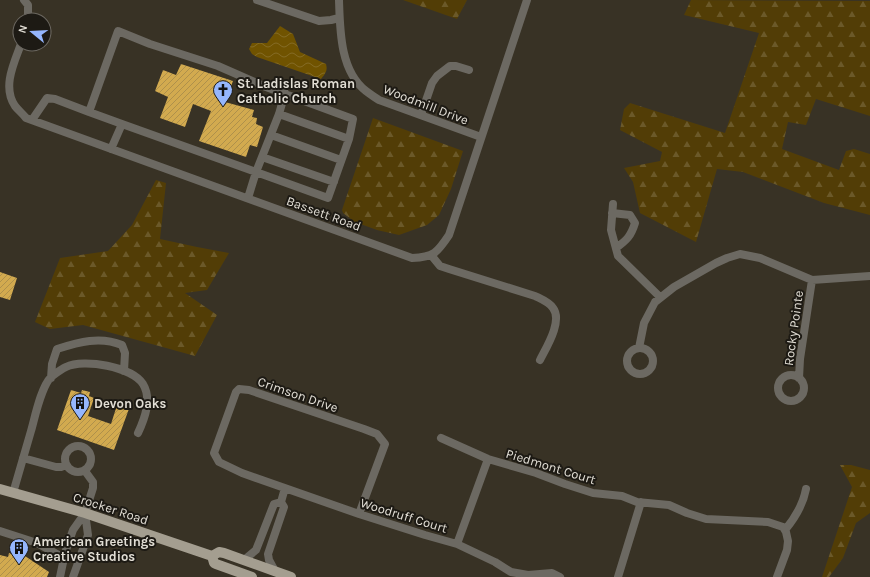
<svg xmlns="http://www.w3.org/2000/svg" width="870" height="577" viewBox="0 0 870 577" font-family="Karla,sans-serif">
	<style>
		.forest { fill: url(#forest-firs) }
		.water { fill: url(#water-waves) }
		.building { fill: url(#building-hatch) }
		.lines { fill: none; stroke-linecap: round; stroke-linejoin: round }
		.minor { stroke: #6c6962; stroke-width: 8 }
		.major { stroke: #a49e90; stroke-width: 10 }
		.labels { text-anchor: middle; stroke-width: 4; stroke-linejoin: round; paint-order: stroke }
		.poi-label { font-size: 13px; font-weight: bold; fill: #e2ded5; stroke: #1d1a14; text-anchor: start }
		.street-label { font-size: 13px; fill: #e2ded5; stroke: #1d1a14 }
	</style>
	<defs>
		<pattern id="forest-firs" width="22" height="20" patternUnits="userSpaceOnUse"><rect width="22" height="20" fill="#523d06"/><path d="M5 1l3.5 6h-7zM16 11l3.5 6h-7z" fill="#6b5929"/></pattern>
		<pattern id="water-waves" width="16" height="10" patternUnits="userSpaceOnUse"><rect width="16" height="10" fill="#705300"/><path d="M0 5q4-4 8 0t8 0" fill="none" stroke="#846b24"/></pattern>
		<pattern id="building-hatch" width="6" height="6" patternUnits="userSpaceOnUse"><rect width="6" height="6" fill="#d2aa4f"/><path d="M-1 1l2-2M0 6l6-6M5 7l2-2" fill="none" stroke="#ae904b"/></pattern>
	</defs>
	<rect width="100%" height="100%" fill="#383225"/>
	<path class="forest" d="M403 0H467L457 19Z
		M691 0 870 1V116L816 99 806 125 788 122 782 149 839 170 846 151 854 149 870 154V215L824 203 743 172 717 169 696 242 640 213 633 182 624 168 660 161 662 152 620 130 624 109 630 103 725 133 759 33 684 15Z
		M373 118 463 151 451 189 439 215 427 225 399 235 377 230 355 222 343 213 342 210Z
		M156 180 166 183 160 239 197 247 229 253 207 290 185 293 217 315 195 356 83 325 50 329 35 322 60 258 108 251 132 225Z
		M840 465H851L870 470V513L856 523 843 558 829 577H822L852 487Z"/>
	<path class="water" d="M280 26 293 34 300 52 326 64C328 71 325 74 321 79L257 57 252 54 249 49 252 43H267Z"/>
	<path class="building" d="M181 64 233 81 225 102 254 110 252 117 257 118 256 124 263 127 257 147 250 145 246 157 199 141 211 111 193 104 185 127 160 118 168 97 155 91 163 70 176 75Z
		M0 272 17 278 10 300 0 297Z
		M71 390 81 393 82 390 90 392 89 396 94 398 88 416 111 424 118 402 130 406 114 450 57 430Z
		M9 553 21 557 22 554 49 572 47 577H0V555L8 557Z"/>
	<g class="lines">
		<path class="minor" d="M24 0 28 5V20
			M257 0 319 21 331 20 339 18
			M339 0C340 30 340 71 366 91 370 94 374 97 379 100L481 137
			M21 44C14 63 2 87 15 106 18 110 23 114 26 118L412 258C434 257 437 253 449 235L527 0
			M279 114 349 139
			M421 115 432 83 437 76 450 66H456L469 70
			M32 120 47 98 55 99 89 112
			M122 124 256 172 279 114 285 93
			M271 135 341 160
			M111 149 122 124 89 112 118 31 150 44 218 66 266 87 353 119 349 139 328 198 256 172 248 198
			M262 157 334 182
			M613 204 611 230 618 256 660 297
			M612 213 630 215 635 223C631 236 627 240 616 248
			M431 255 440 266 449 269 535 296C541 299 549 302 553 308 563 321 546 348 540 360
			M639 348 644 323 655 302 674 287 716 263 727 258 740 254 760 258 812 280 870 276
			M627 361a13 13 0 1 1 26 0a13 13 0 1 1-26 0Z
			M778 388a13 13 0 1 1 26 0a13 13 0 1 1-26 0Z
			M51 378 52 364 57 349C79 342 100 336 122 345L125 353 124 371
			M799 378 800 359 812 280
			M441 438 488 459 536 473 565 484 593 493 622 496 637 502 669 505 687 513 706 519 768 522 783 527 786 532 788 541 787 550 777 577
			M65 459a13 13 0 1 1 26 0a13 13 0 1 1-26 0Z
			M23 458 56 467H61L66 465
			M13 493C19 472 25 452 31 431 35 417 41 387 51 377 55 374 61 369 66 367 84 358 132 367 143 384 152 399 145 418 138 433
			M359 514 385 444 377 434 364 429 249 390 239 389 236 392 214 453 219 462 242 473 359 514 425 535 457 544 495 562 511 572 528 575 552 573 560 577
			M785 530C795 518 803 505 806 489
			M0 531 37 543 64 558
			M457 544 488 459
			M244 560 256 550 274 504 281 502
			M275 571 269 560 268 554 284 507 281 502 285 488
			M60 577 65 553 73 530 85 513 93 488V482L85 471
			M73 577 88 535 85 513
			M618 577 641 502"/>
		<path class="major" d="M0 489 85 513 212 556 219 552 224 553 291 577
			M212 556 214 563 216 564 252 577"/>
	</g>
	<defs>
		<g id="church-pin" transform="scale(1)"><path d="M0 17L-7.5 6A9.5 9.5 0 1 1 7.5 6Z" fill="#95b6fd" stroke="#1d1a14"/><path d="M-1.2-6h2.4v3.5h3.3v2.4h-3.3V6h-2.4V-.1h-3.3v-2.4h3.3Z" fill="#111"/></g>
		<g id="building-pin" transform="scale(1)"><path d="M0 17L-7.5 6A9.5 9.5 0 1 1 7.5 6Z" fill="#95b6fd" stroke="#1d1a14"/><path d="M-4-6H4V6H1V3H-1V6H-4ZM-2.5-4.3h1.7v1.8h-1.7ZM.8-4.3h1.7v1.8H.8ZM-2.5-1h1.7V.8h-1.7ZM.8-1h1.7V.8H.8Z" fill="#111"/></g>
	</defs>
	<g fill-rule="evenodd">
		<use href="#church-pin" x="223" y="90"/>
		<use href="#building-pin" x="80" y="403"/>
		<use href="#building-pin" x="19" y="548"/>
	</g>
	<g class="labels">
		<g class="poi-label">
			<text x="237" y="88">St. Ladislas Roman<tspan x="237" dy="15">Catholic Church</tspan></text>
			<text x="94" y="408">Devon Oaks</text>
			<text x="33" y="546">American Greetings<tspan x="33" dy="15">Creative Studios</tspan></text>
		</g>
		<g class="street-label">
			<text transform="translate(426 104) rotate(21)" y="5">Woodmill Drive</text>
			<text transform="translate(324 213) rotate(20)" y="5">Bassett Road</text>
			<text transform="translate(793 328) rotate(-82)" y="5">Rocky Pointe</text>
			<text transform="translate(298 394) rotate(19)" y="5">Crimson Drive</text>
			<text transform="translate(551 466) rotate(17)" y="5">Piedmont Court</text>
			<text transform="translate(111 508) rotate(18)" y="5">Crocker Road</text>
			<text transform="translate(404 515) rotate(17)" y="5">Woodruff Court</text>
		</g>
	</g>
	<g transform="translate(32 32) rotate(288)"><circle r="19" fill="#1d1a14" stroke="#6c6861"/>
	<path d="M0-3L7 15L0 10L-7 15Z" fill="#95b6fd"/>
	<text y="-6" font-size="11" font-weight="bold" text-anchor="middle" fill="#e2ded5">N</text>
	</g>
</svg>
